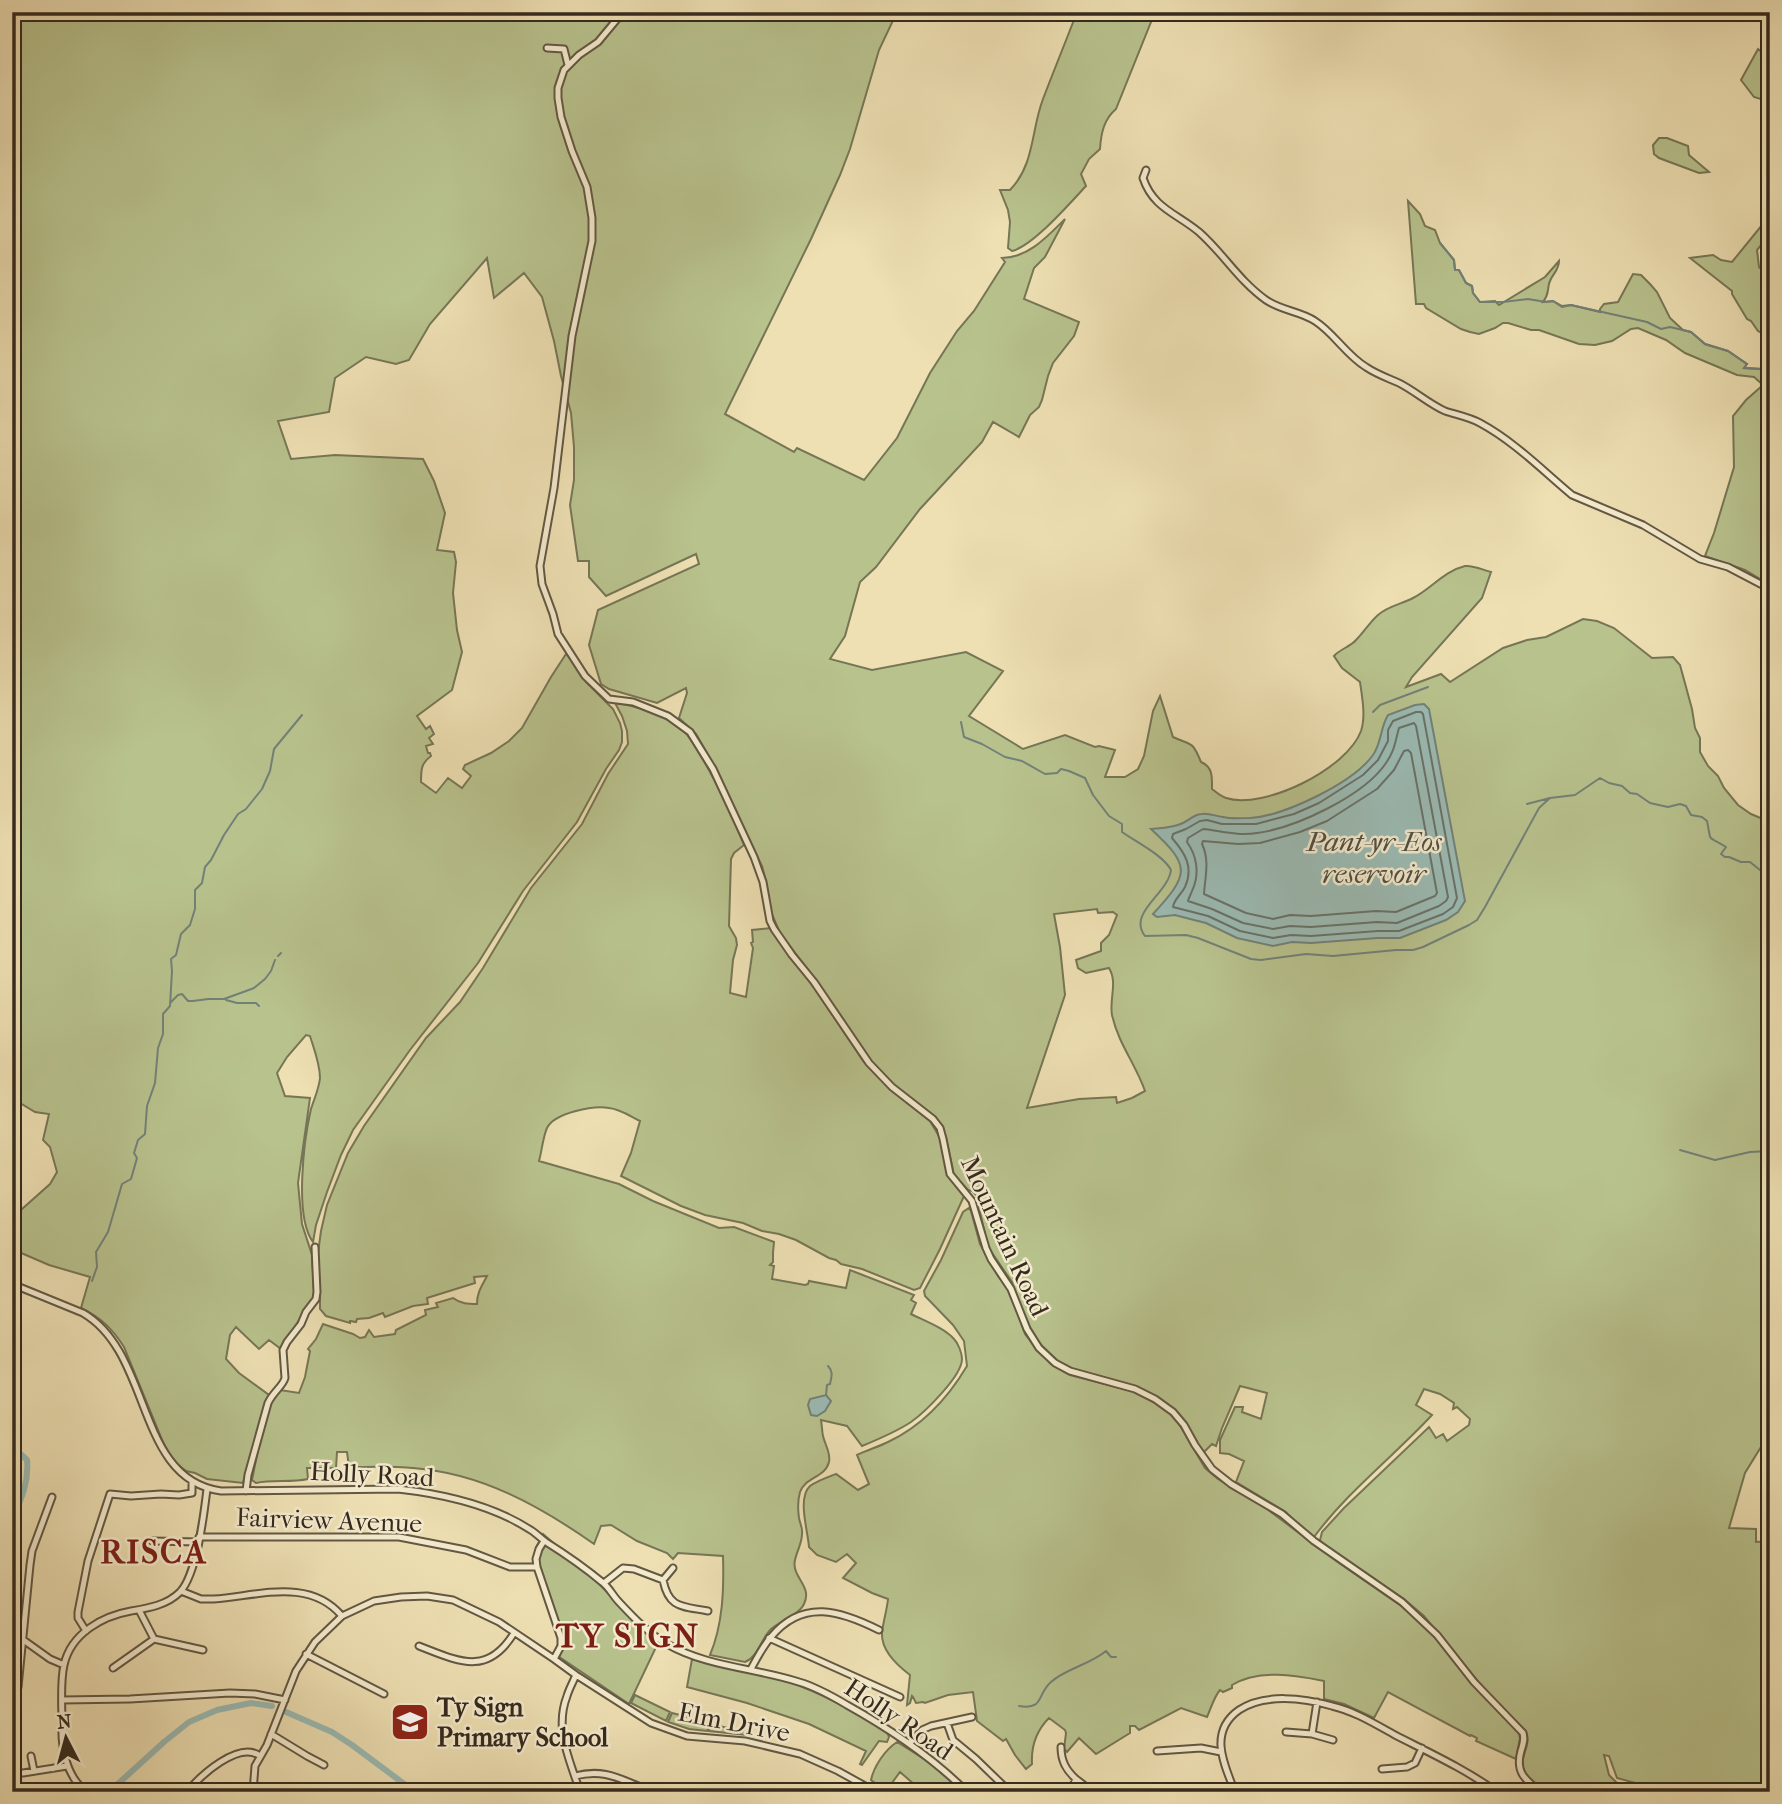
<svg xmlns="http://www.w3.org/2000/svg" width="1782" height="1804" viewBox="0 0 1782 1804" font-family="'IM FELL French Canon',serif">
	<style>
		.green { fill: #b8c28d; stroke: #767656; stroke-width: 2; fill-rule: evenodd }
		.water { fill: #9bbbb4; stroke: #728178; stroke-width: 2 }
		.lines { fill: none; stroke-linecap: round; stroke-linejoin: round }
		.shore { stroke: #687269; stroke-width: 2 }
		.stream { stroke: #728178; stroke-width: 2 }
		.canal { stroke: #9bbbb4; stroke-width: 6 }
		.minor-casing { stroke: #635843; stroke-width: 9 }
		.minor { stroke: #f4ebce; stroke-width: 5 }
		.labels { text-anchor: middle; stroke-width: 5; stroke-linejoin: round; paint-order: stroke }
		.street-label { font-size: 26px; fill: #352a1e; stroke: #f4ebce }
		.poi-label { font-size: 26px; font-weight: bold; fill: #352a1e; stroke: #f4ebce; text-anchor: start }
		.water-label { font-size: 28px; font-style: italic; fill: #4e4e44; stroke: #f4ebce }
		.district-label { font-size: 33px; font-weight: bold; letter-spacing: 2px; fill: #7a1f14; stroke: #f4ebce }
	</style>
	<rect width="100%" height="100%" fill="#eee0b3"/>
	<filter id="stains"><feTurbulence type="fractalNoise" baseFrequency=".00286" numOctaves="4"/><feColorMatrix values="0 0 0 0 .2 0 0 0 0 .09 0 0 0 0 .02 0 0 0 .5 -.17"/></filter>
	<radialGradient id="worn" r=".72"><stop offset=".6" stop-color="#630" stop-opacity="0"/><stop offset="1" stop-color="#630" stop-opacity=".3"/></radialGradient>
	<path class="green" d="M12 12H897L879 50 850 149 840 175 811 239 725 414 794 452 797 448 864 480 897 438 930 373 957 331 974 311 1005 262 1002 258C1028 258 1048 236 1065 219L1045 257 1034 268 1024 299 1079 322 1074 336 1053 363 1048 376 1042 400 1039 407 1030 415 1019 437 993 422 982 442 920 509 876 567 860 582 845 636 830 659 872 670 966 652 1003 671 969 716 1023 749 1065 735 1095 747 1099 746 1115 750 1105 777H1125L1138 769 1144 756 1153 711 1160 696 1173 737C1192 746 1192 740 1201 762 1213 767 1212 777 1212 789 1216 792 1220 796 1226 798 1264 810 1347 769 1361 731 1366 716 1362 697 1360 682L1342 668 1334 656C1340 649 1350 647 1356 640 1364 632 1370 622 1378 615 1388 606 1402 604 1413 598 1431 589 1444 571 1465 566 1473 565 1483 570 1491 572L1482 598 1412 677 1406 687 1441 674 1450 682 1503 648 1527 640 1546 637 1583 619 1597 621 1614 628 1652 658 1673 657 1680 665 1692 709 1695 728 1700 738V752L1708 766 1718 776 1724 788 1738 805 1751 814 1770 822V1453L1761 1447 1745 1473 1729 1528 1756 1529V1542L1770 1541V1792H1632L1630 1789 1639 1784 1617 1778 1609 1756 1604 1755 1609 1775 1626 1792H1545C1538 1786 1528 1780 1524 1771 1518 1757 1532 1747 1526 1731L1490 1696 1424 1616 1404 1599 1322 1543 1320 1540 1322 1532 1344 1508 1429 1427 1436 1438 1443 1434 1447 1441 1469 1425 1470 1419 1457 1407 1453 1409 1454 1403 1440 1394 1424 1389 1416 1405 1432 1415C1393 1457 1348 1491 1314 1537L1298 1526 1286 1512 1236 1482 1244 1461 1229 1454 1220 1453V1440L1235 1407H1243L1242 1412 1261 1419 1267 1393 1240 1386 1222 1428 1216 1446 1212 1444 1203 1453C1190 1430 1181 1413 1158 1398L1062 1365 1036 1340 1021 1308 1012 1282 988 1247 976 1195 972 1191 968 1190 954 1175 946 1137 938 1121 887 1080 873 1064 809 971 780 933 771 912 766 881 762 866 707 753 696 734 679 718 687 693 686 688 657 703 609 689 601 684 589 645 598 610 699 564 696 554 606 596 589 577V561H578L570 505 574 480V447L571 413 561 376 554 341 542 297 524 273 494 298 487 258 430 324 409 360 396 364 366 357 335 378 329 412 278 421 291 459 335 455 423 459 434 481 445 513 437 550 454 552 456 562 453 593 457 630 462 652 452 690 417 716 426 729 430 726 434 734 429 738 433 744 426 746 428 753H430L431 756C421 763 421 770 421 782L436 793 448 778 462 788 471 776 463 769 465 765 491 753 509 741 522 728 551 677 566 654 571 656 586 682 613 709 620 723 622 731V742L619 750 606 769 577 822 523 891 478 963 410 1050 353 1130 341 1155 327 1192 316 1225 313 1242C294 1217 304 1139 311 1109 314 1099 319 1089 320 1078 320 1064 314 1049 310 1036L306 1035 287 1057 277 1073 285 1096 310 1098 298 1183 302 1224 312 1255 314 1292 312 1301 305 1309 293 1331 281 1349 269 1340 259 1349 236 1327 230 1335 226 1359 239 1373 269 1395 243 1483 207 1479 195 1473 186 1471 177 1464 167 1452 124 1347C112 1328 101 1318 81 1308L90 1277 49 1265 12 1249V1218L50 1184 57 1172 50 1147 43 1140 49 1114 35 1112 20 1103 17 1107 12 1104ZM1097 909 1098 913 1113 912 1117 915 1109 935 1101 943V951L1076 960 1078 968 1086 973 1109 968C1118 983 1109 999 1112 1015 1118 1043 1136 1065 1145 1091L1132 1098 1117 1103 1116 1097 1079 1099 1027 1108 1065 995 1060 947 1054 914Z
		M1077 12H1155L1116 109C1104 119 1101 133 1100 149L1089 159 1081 174 1086 186C1070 203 1033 246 1012 251L1008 248 1010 222 1008 210 1000 190H1010C1035 164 1031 130 1043 99 1054 70 1066 41 1077 12Z
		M1758 49 1770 59V102L1754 97 1741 80Z
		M1659 138H1667L1688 146 1689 155 1709 172 1699 173 1659 158 1654 154 1653 145Z
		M1408 201 1420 214 1425 226 1435 230 1440 243 1454 260 1455 270H1459L1466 283 1472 286 1473 293 1480 302 1495 301 1499 305 1545 277 1559 261C1559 271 1551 275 1549 284 1547 293 1549 294 1543 302L1553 301 1562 306 1571 305 1600 312V309L1604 304 1618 302 1633 274 1641 275 1650 284 1657 292 1670 318 1683 330 1691 332 1705 344 1728 351 1747 364 1744 368 1762 369 1764 378 1767 381 1770 379V585L1745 570 1705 556 1714 533 1734 467 1733 416 1746 400 1763 385 1754 377 1737 375 1685 353 1666 340 1638 328 1631 329 1612 341 1595 345 1579 344 1539 330H1531L1508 323H1503L1495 328 1479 334 1470 332 1461 329 1426 308 1424 304H1416Z
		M1762 225H1770V234L1757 250 1759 267 1770 278V365L1765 362 1763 348 1767 336 1758 331 1751 321 1747 319 1732 294V291L1690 258 1713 255 1721 260 1732 262Z
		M615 703C638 706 666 715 684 731 690 737 695 746 699 753 717 782 732 814 744 845L734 853 731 859 729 926 736 938 737 945 733 960 730 993 746 997 753 948 751 943 753 942 752 930 771 928 820 996 864 1062 893 1091 930 1121 940 1138 944 1149 947 1173 964 1196 940 1249 920 1288 914 1290 862 1269 841 1264 836 1260 829 1258 796 1240 779 1234 762 1231 743 1223 705 1215 681 1206 621 1176 631 1153 640 1121C630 1116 620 1109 609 1108 594 1105 554 1113 547 1128 543 1137 542 1150 539 1161L619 1184 653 1201 719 1228 734 1227 774 1242 773 1253V1262L770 1265 774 1266 772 1279 805 1285 808 1284 809 1281 846 1288 850 1270 914 1295 911 1300 916 1303 911 1314C925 1321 944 1328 954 1339 958 1343 962 1353 962 1359 962 1376 925 1412 911 1422 896 1432 879 1439 862 1446L847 1426 821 1420C822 1426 822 1431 823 1436 825 1445 831 1453 829 1462 825 1478 805 1477 800 1492 798 1499 798 1511 799 1518 800 1524 803 1528 802 1534 802 1543 797 1551 795 1560 791 1577 813 1586 804 1604 799 1615 780 1621 771 1629 761 1639 758 1657 745 1662L710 1655C723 1624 724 1589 723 1556L678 1553 673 1559 667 1553 637 1541 611 1525 601 1526 594 1544C540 1506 481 1473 413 1468 392 1466 370 1467 349 1467L347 1452H337L336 1468H307L308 1479C290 1483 273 1479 256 1483L252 1480 261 1435 273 1396 280 1390 299 1393 305 1377 310 1351 308 1349 316 1339 323 1324 353 1334 360 1338 365 1337 369 1330 374 1337 395 1334 396 1330 426 1315 425 1310 438 1307 436 1303 453 1298C461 1304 468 1304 477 1304 477 1292 482 1286 487 1276L474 1277 475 1283 427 1298 428 1304 413 1306 385 1317 383 1313 369 1318 357 1319 356 1322 350 1321V1323L326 1316 320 1309V1292L318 1253 321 1231 327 1205 348 1153 364 1126 426 1038 460 1002 483 968 531 888 582 824 608 774 628 744 627 731 622 716Z
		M969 1208 971 1211 980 1244 998 1276 1010 1291 1025 1334 1037 1349 1051 1364 1070 1375 1132 1391 1165 1408 1178 1422 1205 1468 1218 1479 1267 1509 1339 1563 1410 1612 1432 1633 1469 1680 1518 1731 1520 1738 1516 1759 1476 1741 1477 1738 1471 1735 1470 1736 1388 1692 1374 1718 1344 1704 1324 1699V1681C1295 1675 1259 1669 1232 1685V1688L1223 1692 1220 1690C1214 1697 1211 1708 1207 1717L1181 1708 1139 1730 1135 1726H1130V1733L1096 1754 1079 1738 1067 1752 1064 1749 1066 1733 1065 1730 1049 1718C1036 1731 1031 1746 1032 1764L1026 1769 1015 1755 1006 1739 1003 1741 977 1721 973 1692 948 1695 925 1703 923 1702 916 1703 913 1697 912 1696 910 1703 907 1705 910 1675C898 1666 881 1650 882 1633 883 1622 887 1610 888 1599L872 1593 843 1578 856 1563 847 1554 836 1562 817 1555 809 1547C808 1531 797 1498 810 1486 817 1481 828 1477 836 1474L858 1490 869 1484 857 1455C867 1450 878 1447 888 1442 922 1426 948 1398 967 1366L964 1341 953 1325 925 1296 924 1291 941 1260 963 1212Z
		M543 1534 587 1572 658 1643 629 1704 555 1654 559 1641 534 1559 537 1546Z
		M692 1659C724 1668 757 1672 789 1682 824 1694 856 1712 887 1732L889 1737 887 1742 879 1741 862 1765 860 1764 866 1751 809 1724 747 1703 687 1687Z
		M635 1695 670 1712 666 1721 631 1703Z
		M672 1713 709 1722 710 1724 746 1732V1735L709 1731V1727L707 1731 689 1729 668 1722Z
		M897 1742 929 1762 963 1792H923L900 1772 886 1791 871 1780C874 1766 885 1750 897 1742Z"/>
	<path class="water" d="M1424 704 1429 709 1465 901 1458 912 1446 920 1400 938H1378L1311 943 1292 942 1273 946 1237 938 1206 923 1190 919 1175 915 1157 917 1153 914C1190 874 1191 866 1151 829 1162 828 1172 828 1183 823 1190 820 1194 814 1202 814 1209 813 1215 816 1223 817 1232 819 1241 818 1250 818 1284 816 1353 783 1373 755 1382 742 1380 728 1388 715L1415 705Z
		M826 1395 831 1401 825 1411 817 1416 811 1415 808 1405 810 1399Z"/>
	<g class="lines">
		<path class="shore" d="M1416 712H1421L1423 714 1457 898 1453 907 1443 914 1399 931H1378L1311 936 1291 935 1273 938 1240 931 1208 916 1173 907C1174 899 1181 895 1185 887 1194 867 1185 853 1172 838L1173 834 1186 829 1200 821 1207 820 1222 824H1256L1294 814 1319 803 1363 775 1378 760 1388 741V730L1393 721Z
			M1414 723 1416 726 1448 897 1446 901 1439 906 1397 923 1377 922 1311 927 1290 926 1273 929 1243 923 1212 909 1188 901C1189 897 1191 894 1192 891 1200 874 1197 856 1187 842L1188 838 1203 829C1222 831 1237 836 1257 833 1295 828 1364 796 1386 763 1395 750 1395 742 1399 728Z
			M1408 750 1411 753 1437 893 1435 896 1396 912 1376 911 1311 916 1290 915 1273 919 1246 913 1204 894C1205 877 1210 861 1202 844L1203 841 1238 844 1260 843 1300 832 1327 821 1377 789 1394 770 1404 751Z"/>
		<path class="stream" d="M1440 243 1454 260 1455 270H1459L1466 283 1472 286 1473 293 1480 302H1503L1528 299 1546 302 1553 301 1562 307 1571 305 1647 322 1661 329 1670 327 1691 332 1705 344 1728 351 1747 364 1744 368 1762 369 1764 378 1770 383
			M1373 712 1380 705 1428 687
			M961 722 964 737 982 744 1005 757 1022 761 1045 774 1057 773 1061 769 1069 771 1085 778 1093 795 1109 816 1122 824V832C1136 842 1163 855 1171 870 1168 894 1127 913 1145 936L1186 935 1198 938 1251 959 1261 960 1306 954 1333 956 1396 950H1413L1423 947 1469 925 1477 920 1485 907 1539 808 1550 798
			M1527 804 1550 798 1575 795 1600 778 1609 783 1622 786 1630 793 1637 794 1650 803 1668 807 1680 804 1686 806 1691 815 1702 817 1707 821C1712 845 1706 834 1726 847L1721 854 1725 857H1729L1741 862H1750L1765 874 1767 882 1770 885
			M278 956 281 953
			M226 1000 237 1003H256L259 1006
			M170 1003 178 995 182 994 188 1001H193L208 999H224L246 991 254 988 265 979 271 971 275 960
			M1680 1150 1715 1160 1750 1152 1770 1151
			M92 1281 97 1267 96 1252 108 1232 122 1184 131 1179 137 1158 134 1153 138 1140 145 1134 147 1106 155 1083 158 1048 163 1034V1014L170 1006 172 971 171 959 176 955 181 934 190 925 195 909V890L202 883 205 867 211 860 224 835 238 814 246 809 262 789 270 771 274 749 302 715
			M826 1395 827 1385 830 1384C831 1378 834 1372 828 1366
			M1019 1706C1045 1710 1036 1695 1051 1682 1065 1669 1091 1664 1106 1651L1111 1657H1116"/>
		<path class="canal" d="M12 1446 27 1460C29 1481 22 1499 12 1518
			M286 1712 332 1732 352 1745 415 1792
			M109 1792 164 1742 189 1722 217 1710 251 1703 272 1706"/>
		<g class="minor-casing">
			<path id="minor" d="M623 12 598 42 579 55 564 70 558 88V98L561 117 572 151 587 187 592 218V241L572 336 554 488 540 566 542 584 553 614 558 634 585 676 609 699 633 702 668 716 690 732 713 769 754 857 763 882 770 921 774 929 792 955 814 982 869 1063 892 1087 933 1119 940 1128 943 1139 950 1174 972 1201 986 1248 991 1259 1011 1289 1027 1329 1039 1348 1055 1363 1070 1371 1135 1389 1155 1399 1173 1412 1184 1425 1195 1445 1212 1469 1231 1484 1282 1514 1314 1541 1402 1602 1437 1635 1474 1682 1523 1733C1525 1740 1523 1744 1521 1751 1515 1772 1525 1780 1541 1792
				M547 48 564 49 568 65
				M1146 170 1143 178C1153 208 1176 213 1199 232 1223 253 1239 281 1266 300 1282 311 1300 311 1315 321 1334 333 1346 355 1366 367 1376 374 1388 378 1399 383 1415 391 1429 404 1445 411 1457 415 1469 417 1480 423 1515 442 1542 470 1572 495L1643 525 1700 559 1728 567 1770 589
				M12 1284 83 1313C153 1354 135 1479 221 1491L398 1489C443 1494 490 1504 529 1529 535 1532 540 1538 546 1542 565 1554 584 1567 602 1582 609 1587 613 1596 619 1602 633 1617 649 1634 667 1644 707 1667 756 1668 799 1682 816 1687 832 1696 847 1705 890 1729 932 1757 967 1792
				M246 1491 248 1475 268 1403C273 1392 283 1386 285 1378L283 1350 287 1342 301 1324 306 1312 316 1299 317 1292 315 1247
				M199 1537H399L466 1550 510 1567H537
				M152 1541 198 1542
				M544 1541 539 1549 536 1559 537 1567 561 1638V1646L554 1659
				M663 1580C669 1609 682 1606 708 1611
				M604 1583 623 1568 634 1569 663 1580 673 1568
				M181 1591 201 1599H214C258 1596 309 1577 342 1616
				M139 1610 154 1639
				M86 1631 78 1618V1612L88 1561 110 1494 131 1496 161 1494 179 1495 192 1493V1482
				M769 1638 900 1697
				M22 1639 50 1659 64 1665
				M419 1646C458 1661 487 1677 514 1633
				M306 1654 384 1694
				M113 1668 154 1639 203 1650
				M751 1669C757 1658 763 1646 771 1637 803 1598 841 1611 879 1630
				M576 1675C573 1682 569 1689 567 1696 554 1730 570 1760 580 1792
				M18 1687 30 1565 32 1551 52 1497
				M62 1700 130 1699 230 1693 255 1694 285 1700
				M947 1723 953 1740 976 1759 1010 1792
				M1286 1732 1312 1734 1333 1740
				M271 1734 307 1756 324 1765
				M1312 1734 1317 1702
				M909 1744 922 1730 931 1726 972 1717
				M1061 1747C1061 1761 1066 1770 1076 1779L1070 1792
				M1157 1751 1201 1748 1221 1752
				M31 1756 34 1771
				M1382 1769 1407 1767 1415 1763 1422 1748
				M23 1773 67 1766
				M575 1776C608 1767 625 1783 655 1792
				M1076 1779 1093 1792
				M86 1792C66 1776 61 1747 62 1724 62 1704 60 1683 64 1665 71 1633 103 1616 131 1611 149 1608 167 1605 180 1592 197 1574 204 1514 207 1489
				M187 1792C200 1776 239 1740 260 1756
				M253 1792 255 1766 267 1745 296 1671 315 1642 342 1616 374 1601 401 1597 427 1596 453 1600 499 1622 554 1659 576 1675 651 1723 687 1736 745 1741 800 1754 838 1771 876 1792
				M1235 1792C1224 1764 1208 1732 1239 1710 1264 1693 1304 1698 1332 1706 1354 1711 1375 1724 1395 1735 1430 1753 1465 1769 1497 1792"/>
		</g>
		<use href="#minor" class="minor"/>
	</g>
	<defs>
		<g id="school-square" transform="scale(2.0125)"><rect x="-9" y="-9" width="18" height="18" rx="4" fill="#8f2418" stroke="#f4ebce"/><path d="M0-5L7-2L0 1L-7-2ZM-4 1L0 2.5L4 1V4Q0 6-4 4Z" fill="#fff"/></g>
	</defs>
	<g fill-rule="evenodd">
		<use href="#school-square" x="410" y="1722"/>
	</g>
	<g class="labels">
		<g class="street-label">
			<text transform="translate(1005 1236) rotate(65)" y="9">Mountain Road</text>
			<text transform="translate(372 1474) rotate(3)" y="9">Holly Road</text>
			<text transform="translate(329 1520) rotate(2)" y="9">Fairview Avenue</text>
			<text transform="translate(899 1719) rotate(34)" y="9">Holly Road</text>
			<text transform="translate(734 1722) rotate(11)" y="9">Elm Drive</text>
		</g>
		<g class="poi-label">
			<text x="437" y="1716">Ty Sign<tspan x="437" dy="30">Primary School</tspan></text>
		</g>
		<g class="water-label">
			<text x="1374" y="851">Pant-yr-Eos<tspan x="1374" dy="32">reservoir</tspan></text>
		</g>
		<g class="district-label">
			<text x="154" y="1563">RISCA</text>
			<text x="628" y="1647">TY SIGN</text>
		</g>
	</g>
	<rect width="1782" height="1804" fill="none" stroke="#eee0b3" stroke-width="42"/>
	<rect x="14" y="14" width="1754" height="1776" fill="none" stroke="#352a1e" stroke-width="3.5"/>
	<rect x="21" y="21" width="1740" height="1762" fill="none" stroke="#352a1e" stroke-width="2"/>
	<g transform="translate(66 1738) rotate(354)" stroke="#f4ebce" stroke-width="5" paint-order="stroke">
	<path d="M0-5L12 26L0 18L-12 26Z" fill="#352a1e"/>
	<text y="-10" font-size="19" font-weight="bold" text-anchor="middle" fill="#352a1e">N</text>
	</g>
	<rect width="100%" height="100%" filter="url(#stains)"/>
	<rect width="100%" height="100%" fill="url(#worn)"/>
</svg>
